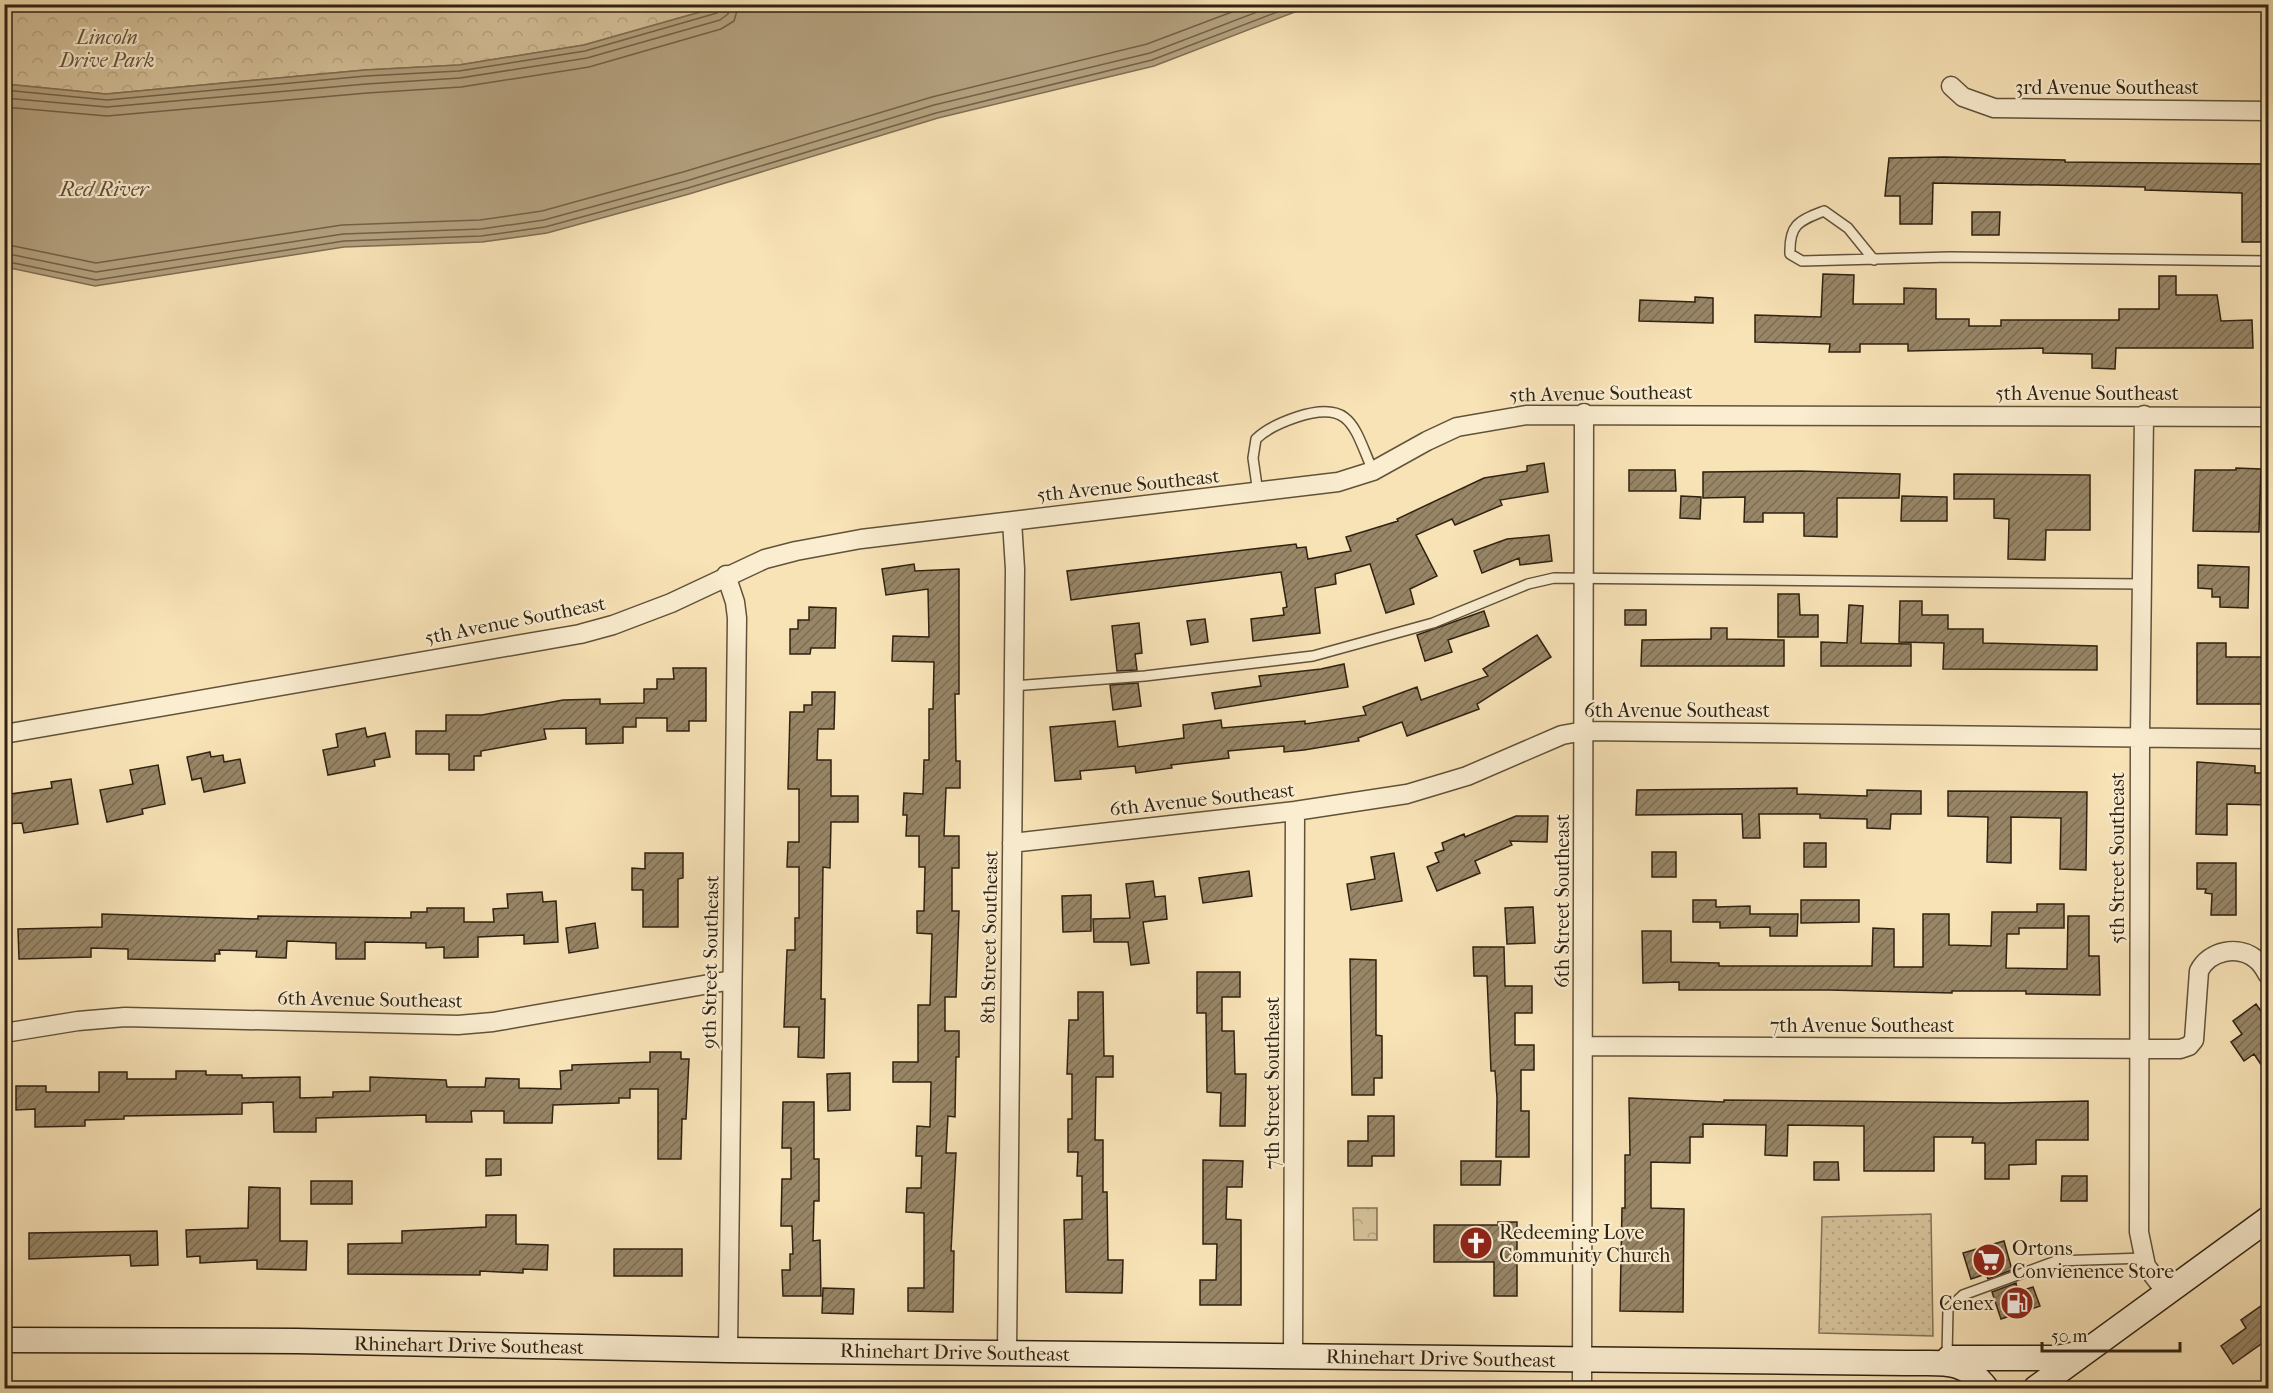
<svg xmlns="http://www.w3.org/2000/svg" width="2273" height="1393" viewBox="0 0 2273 1393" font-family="'IM FELL French Canon',serif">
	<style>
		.grass { fill: url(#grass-dots); stroke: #827256; stroke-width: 1.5 }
		.park { fill: url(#park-crowns); stroke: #827256; stroke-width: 1.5 }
		.water { fill: #b4a17f; stroke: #7f6e53; stroke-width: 1.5 }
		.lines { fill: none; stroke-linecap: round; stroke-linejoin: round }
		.shore { stroke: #726248; stroke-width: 1.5 }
		.building { fill: url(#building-hatch); stroke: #2f2211; stroke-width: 1.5 }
		.lane-casing { stroke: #61523a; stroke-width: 12 }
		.street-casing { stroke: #61523a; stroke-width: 21 }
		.secondary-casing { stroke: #2f2211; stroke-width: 27 }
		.lane { stroke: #faedd0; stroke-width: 9 }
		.street { stroke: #faedd0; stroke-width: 18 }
		.secondary { stroke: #faedd0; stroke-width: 24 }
		.labels { text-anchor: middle; stroke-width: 4.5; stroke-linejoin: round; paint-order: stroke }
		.park-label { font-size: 20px; font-style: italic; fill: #61523a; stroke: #faedd0 }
		.street-label { font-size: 20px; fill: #2f2211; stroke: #faedd0 }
		.poi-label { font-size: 20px; fill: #2f2211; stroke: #faedd0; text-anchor: start }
		.water-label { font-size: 21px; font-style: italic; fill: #5e4e38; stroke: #faedd0 }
	</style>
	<defs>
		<pattern id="grass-dots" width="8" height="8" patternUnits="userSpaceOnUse" patternTransform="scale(1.5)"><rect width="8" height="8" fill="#d6c29b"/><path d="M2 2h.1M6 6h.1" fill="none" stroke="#b8a684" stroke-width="1.8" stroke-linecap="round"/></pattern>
		<pattern id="park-crowns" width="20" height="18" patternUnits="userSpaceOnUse" patternTransform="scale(1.5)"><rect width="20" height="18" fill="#d6c29b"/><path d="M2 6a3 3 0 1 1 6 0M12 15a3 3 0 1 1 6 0" fill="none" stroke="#b8a684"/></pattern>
		<pattern id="building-hatch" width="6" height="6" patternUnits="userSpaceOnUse" patternTransform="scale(1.5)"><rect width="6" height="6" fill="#988667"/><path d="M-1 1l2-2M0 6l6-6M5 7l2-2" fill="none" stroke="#7c6d53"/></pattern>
	</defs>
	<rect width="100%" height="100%" fill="#f8e3b7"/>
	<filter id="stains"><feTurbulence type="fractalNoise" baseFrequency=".00333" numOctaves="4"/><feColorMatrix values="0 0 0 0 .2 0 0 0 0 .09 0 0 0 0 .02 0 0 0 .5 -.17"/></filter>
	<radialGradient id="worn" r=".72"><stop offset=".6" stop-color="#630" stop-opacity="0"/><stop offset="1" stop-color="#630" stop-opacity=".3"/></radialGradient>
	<path class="grass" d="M1931 1214 1933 1336 1819 1333 1822 1217Z"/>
	<path class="park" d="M5 5H725L584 45 459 65 365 70 106 94 5 84Z
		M1353 1208H1377V1240H1354Z"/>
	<path class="water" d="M725 5H1313L1154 66 938 118 689 194 547 233 482 242 344 247 95 286 5 267V84L106 94 365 70 459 65 584 45Z"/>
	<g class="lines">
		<path class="shore" d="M4 90 107 100 366 76 459 71 585 51 717 13 722 4
			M4 98 107 107 366 84 460 78 587 58 720 20 728 14 730 4
			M4 107 107 116 367 93 461 87 589 67 721 29 734 21 739 4
			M4 244 96 263 342 225 480 220 542 211 683 172 932 97 1147 44 1253 4
			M4 253 96 272 343 234 481 229 544 220 686 181 934 105 1150 53 1278 4
			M4 261 96 280 344 241 481 236 545 227 688 188 936 113 1152 60 1298 4"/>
	</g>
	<path class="building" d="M1944 157 2065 160V162L2265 164 2267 242H2242V193L2145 190V187L1933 183 1932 224H1900V196H1885L1889 158Z
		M1972 212H2000L1999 235H1972Z
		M1823 274 1854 275 1853 304H1904V288L1936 289V319H1969V326H2001V320H2119V309H2159V276H2176V295H2217L2221 321 2252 320 2253 348H2116L2115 369 2092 368V354L2043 353V348L1908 351V344H1860V352H1829L1830 344 1755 342V315L1821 317Z
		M1695 297 1713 298V323L1639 321 1640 300 1695 302Z
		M1544 463 1548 492 1500 500 1502 505 1455 525 1452 519 1416 535 1437 576 1410 589 1414 604 1386 613 1370 564 1335 574 1336 584 1315 588 1320 633 1253 641 1251 619 1284 615 1283 608 1287 607 1281 572 1071 600 1067 571 1296 544 1297 548 1306 547 1308 559 1351 551 1346 537 1398 521 1397 519 1484 478 1527 471V466Z
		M2236 468 2261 469 2259 532 2193 531 2195 470H2236Z
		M1629 470H1675L1676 491H1629Z
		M1801 471 1900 474 1899 498H1837V537L1804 536V513H1763V522H1744L1745 497 1703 498V472Z
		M1954 474 2090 475V530H2046L2045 560 2008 559 2009 519 1994 518V499H1954Z
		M1681 496 1701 497 1700 519 1680 518Z
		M1902 496 1947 497V521H1901Z
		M1549 535 1552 561 1520 565 1519 558 1482 573 1474 551 1507 539Z
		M914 564 915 571 959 569V694H955L956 761H960V788H946L944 836H959V868H952V911H959L956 997H945V1031H959V1057H956L955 1117 948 1116 946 1153H956L951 1251H954L953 1312 908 1311V1288H924V1213L906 1212 907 1188H921L922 1156H916L917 1126 930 1127 931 1082H893V1062H918V1005H930L932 934 917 933V911H924L925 867H919V836H906L907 815H903L904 793 923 794 924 760H929V709H933L934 662 892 661 893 636 929 637 928 589 886 595 882 569Z
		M2198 565 2249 567 2248 608 2220 607V597H2212V589L2198 588Z
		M1778 594H1799L1800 615H1818V637H1778Z
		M1900 601H1922V615H1948V629H1983V643L2097 646V670L1943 669 1944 643 1899 642Z
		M1849 605 1863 606 1861 643 1911 644V666H1821V642L1847 643Z
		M809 607 836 608 835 648H811L810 654H790V629H798V620H809Z
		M1625 610H1646V625H1625Z
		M1484 611 1489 626 1448 640 1452 652 1425 661 1417 635Z
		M1205 619 1208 642 1191 645 1187 621Z
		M1139 623 1142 653 1135 654 1137 670 1117 671 1112 626Z
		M1711 628H1727V639L1784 640V666H1641L1642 640 1711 639Z
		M1537 635 1551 657 1477 704 1479 709 1407 736 1402 722 1358 738 1359 741 1304 750 1284 752V746L1228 751 1229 758 1171 765 1172 768 1136 773 1135 766 1080 771 1081 779 1055 781 1050 727 1115 721 1118 747 1184 738 1183 725 1221 720 1222 728 1305 721V724L1366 715 1363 707 1417 687 1421 700 1488 676 1483 669Z
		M2197 643H2226V657H2268L2266 704H2197Z
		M1344 664 1348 687 1215 709 1212 693 1261 686 1259 676 1321 669Z
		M673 668H706V721H689V731H667V718H636V727H623V743L586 744V728L544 729 546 739 481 751V756H474V770H449V754H416V731H446V715H482L563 700 600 699V704L644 703V689H657V679H674Z
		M1138 683 1141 706 1113 710 1110 685Z
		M812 692H835L834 729H818L817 760H831V796H858V822H831L830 868 823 867 821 999H825L824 1058 798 1057 799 1027H784L787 950H795V918H799V867H787L788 842H799V789H788L790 712H804V705H812Z
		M365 728 367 737 385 733 390 757 374 760 375 766 328 775 323 750 338 747 336 734Z
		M210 752 211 757 223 755 224 762 240 759 245 783 204 792 201 778 192 780 187 757Z
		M2197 762 2255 766V773H2268V805L2227 804V835L2196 834Z
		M158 765 165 804 142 809 143 814 107 822 100 790 133 784 130 770Z
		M71 779 78 824 24 833 22 823 4 824V795L52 788 51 782Z
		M1797 788V794L1867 796V790L1921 791V814H1891L1890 829 1867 828V819L1820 818V814H1759L1760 838H1743L1742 814 1636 815 1637 790Z
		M1948 791 2087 792 2086 870 2060 869 2061 818 2011 817V863L1987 862 1988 817 1948 816Z
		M1516 816H1548L1547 842 1510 841 1512 845 1475 861 1480 873 1437 891 1427 867 1439 862 1435 853 1444 850 1442 843 1464 834 1465 837Z
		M1804 843H1826V867H1804Z
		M1652 852H1676V877H1652Z
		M645 853H683V878L678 879V927H643V890H632V868L645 869Z
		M1394 853 1402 901 1351 910 1347 884 1375 879 1371 857Z
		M2197 863H2236V915H2211L2212 894 2205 893 2206 889H2197Z
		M1249 871 1252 896 1203 903 1199 878Z
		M1153 881 1155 897 1165 896 1167 919 1143 922 1149 963 1131 965 1128 942H1094L1093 919 1130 918 1126 884Z
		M542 892 543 902 556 901 558 942 524 944V935L478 937V957L444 958V947L426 948V943L365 942V959H336V943L287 941 286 958 256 957 257 951 219 950 220 954H215V961L128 959V949L91 948V957L19 959 18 929 102 927V914L258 919V916L411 918V912H427V908H464V922H494L493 909 508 908 507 894Z
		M1091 895V931L1063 932 1062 896Z
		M1693 900H1716V907L1750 906V914H1798L1797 936H1770V927L1720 928V922H1693Z
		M1801 900H1859V922L1801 923Z
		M2037 904H2064V928H2019V934H2007L2006 968 2067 969 2068 916H2089V956H2099L2100 995 2026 994V991H1952V993L1829 990H1679V982L1643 983 1642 931H1671V962L1719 963V966H1872L1873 928 1894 929V967H1923V914H1949V945L1991 946 1992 912H2037Z
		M1533 907 1535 943 1507 944 1505 908Z
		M595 923 598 948 569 953 566 928Z
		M1473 947H1504L1505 986H1532V1013H1515V1045H1534V1070H1521V1111H1529V1157H1496L1497 1098 1495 1071H1491L1487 976H1474Z
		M1350 959 1376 960V1035L1382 1036V1078H1374V1095H1352Z
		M1197 972H1240V997H1222V1031H1234L1235 1074H1246L1245 1126H1220L1221 1093 1207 1092 1206 1013H1197Z
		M1078 992H1103L1104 1056H1113V1077H1096L1095 1140H1103V1192H1107L1108 1260H1123L1122 1293 1066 1292 1064 1220 1082 1219V1176H1077L1078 1152H1068V1119H1072V1074H1067L1069 1020H1078Z
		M2256 1004 2268 1021V1075L2254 1054 2244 1061 2231 1042 2242 1034 2233 1021Z
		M650 1052H681V1059H689L686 1119H682L681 1159H658V1089H630V1098H619V1103L553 1105 552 1123H504V1111H471L472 1122H426V1115L316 1118V1132H274L273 1102 242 1103V1114L124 1116V1119L85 1120V1126L35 1127V1109L16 1110V1086H46V1092H99V1072H127V1079H176V1071H206V1075H242V1078L300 1077V1098L333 1097V1092L370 1091V1077L446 1080 447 1087H485L486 1078 519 1079V1088L561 1089 560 1071 572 1070V1065L650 1062Z
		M850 1073V1110L828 1111 827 1074Z
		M1629 1098 1724 1102V1100L2002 1103 2088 1101V1140H2036V1164L2009 1165V1179H1985V1143H1972L1973 1137H1934V1171H1864V1126L1788 1125 1787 1156 1765 1155 1766 1125 1703 1124V1137H1690V1163L1651 1162V1208L1684 1209 1683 1312 1620 1311 1622 1208H1625V1155H1630Z
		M783 1102H814V1159H819V1201H814L813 1241 820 1240 821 1296H783L782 1270H790V1254H793L792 1226H781L782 1179H791V1148H782Z
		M1368 1116H1394V1156H1372V1166H1348V1141H1368Z
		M486 1159H501V1175L486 1176Z
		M1203 1160 1243 1161 1242 1187H1227L1226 1219 1241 1220V1305H1200V1280H1216L1217 1244H1203Z
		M1461 1161H1501L1500 1185H1461Z
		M1814 1162H1838L1839 1180H1814Z
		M2062 1176H2087V1201H2061Z
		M311 1181H352V1204H311Z
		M249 1187 280 1188V1241H307L306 1270 257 1269V1260L200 1263V1256L187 1257 186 1230 248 1228Z
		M486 1215H516V1244L548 1245 547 1270 523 1269V1273L480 1271V1275L348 1274V1244L402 1243V1231L486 1227Z
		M1498 1222H1517V1296H1494V1262H1434V1225H1498Z
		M157 1231 158 1265 131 1266 130 1255 29 1259V1233Z
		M2004 1241 2012 1270 1988 1279 1986 1274 1971 1279 1963 1253Z
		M614 1249H682V1276H614Z
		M2016 1283 2018 1292 2033 1287 2040 1306 2001 1319 1992 1292Z
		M823 1288 854 1289 853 1314 822 1313Z
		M2268 1301V1339L2233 1364 2221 1346 2246 1328 2241 1320Z"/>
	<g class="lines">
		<g class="lane-casing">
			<path id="lane" d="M1874 260 1848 228 1824 211C1799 221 1789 224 1790 254L1802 261 1950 257 2268 261
				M1258 493 1253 458 1256 439C1267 428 1282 422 1297 417 1352 399 1354 428 1373 471
				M1014 686 1145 676 1313 656 1433 623 1528 584 1554 578 2142 584
				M1947 1356 1948 1309 1963 1295 2056 1261 2144 1258"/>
		</g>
		<g class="street-casing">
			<path id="street" d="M1951 86 1963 97 1994 108 2268 111
				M2144 415 2140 737 2139 1232 2146 1266 2166 1292
				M726 575 735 602 737 618 728 1350
				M4 734 580 634 613 625 671 603 765 559 796 551 861 539 1338 482 1373 471 1427 441 1457 427 1526 415 2268 417
				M1012 843 1295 811 1407 794 1467 776 1562 735 1584 731 2268 739
				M4 1033 78 1021 125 1017 458 1025 493 1022 732 980
				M1584 1046 2180 1049 2189 1046 2194 1040 2199 971C2209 951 2238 944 2257 960 2262 964 2265 970 2268 975
				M1007 1353 1015 569 1012 521
				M1293 1355 1295 811
				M1582 1388 1584 413"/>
		</g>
		<g class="secondary-casing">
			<path id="secondary" d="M4 1340 297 1341 728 1350 1905 1363C1942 1364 1962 1357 1986 1388
				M1949 1358H2056L2082 1353
				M2036 1388 2268 1219"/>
		</g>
		<use href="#lane" class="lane"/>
		<use href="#street" class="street"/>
		<use href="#secondary" class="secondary"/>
	</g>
	<defs>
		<g id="church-disc" transform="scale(1.725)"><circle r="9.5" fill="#8f2418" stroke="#faedd0"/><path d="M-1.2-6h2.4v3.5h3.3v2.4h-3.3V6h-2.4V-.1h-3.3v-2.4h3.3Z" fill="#fff"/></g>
		<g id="supermarket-disc" transform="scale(1.725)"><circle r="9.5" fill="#8f2418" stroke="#faedd0"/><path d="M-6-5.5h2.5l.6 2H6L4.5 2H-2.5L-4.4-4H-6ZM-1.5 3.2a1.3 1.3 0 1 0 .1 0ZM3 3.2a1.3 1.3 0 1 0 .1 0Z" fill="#fff"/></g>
		<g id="fuel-disc" transform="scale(1.725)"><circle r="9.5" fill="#8f2418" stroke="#faedd0"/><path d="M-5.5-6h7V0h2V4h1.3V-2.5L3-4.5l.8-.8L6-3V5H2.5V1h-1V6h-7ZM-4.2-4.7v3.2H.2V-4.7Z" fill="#fff"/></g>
	</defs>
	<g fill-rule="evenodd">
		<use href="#church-disc" x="1476" y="1243"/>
		<use href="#supermarket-disc" x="1989" y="1260"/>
		<use href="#fuel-disc" x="2017" y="1303"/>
	</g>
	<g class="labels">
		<g class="park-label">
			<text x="107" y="44">Lincoln<tspan x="107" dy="23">Drive Park</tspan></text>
		</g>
		<g class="street-label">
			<text x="2107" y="94">3rd Avenue Southeast</text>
			<text transform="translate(1601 393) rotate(-1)" y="7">5th Avenue Southeast</text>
			<text x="2087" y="400">5th Avenue Southeast</text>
			<text transform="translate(1128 485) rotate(-6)" y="7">5th Avenue Southeast</text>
			<text transform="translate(515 620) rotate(-11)" y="7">5th Avenue Southeast</text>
			<text x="1677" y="717">6th Avenue Southeast</text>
			<text transform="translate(1202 799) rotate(-6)" y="7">6th Avenue Southeast</text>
			<text transform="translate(2117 858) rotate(-90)" y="7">5th Street Southeast</text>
			<text transform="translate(1562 901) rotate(-90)" y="7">6th Street Southeast</text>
			<text transform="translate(989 937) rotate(-89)" y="7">8th Street Southeast</text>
			<text transform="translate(710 962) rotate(-89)" y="7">9th Street Southeast</text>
			<text transform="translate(370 999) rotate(1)" y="7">6th Avenue Southeast</text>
			<text x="1862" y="1032">7th Avenue Southeast</text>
			<text transform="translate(1272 1083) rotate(-90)" y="7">7th Street Southeast</text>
			<text transform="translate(469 1345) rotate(1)" y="7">Rhinehart Drive Southeast</text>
			<text transform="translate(955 1352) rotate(1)" y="7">Rhinehart Drive Southeast</text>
			<text transform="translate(1441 1358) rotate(1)" y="7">Rhinehart Drive Southeast</text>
		</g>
		<g class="poi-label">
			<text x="1499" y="1239">Redeeming Love<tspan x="1499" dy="23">Community Church</tspan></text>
			<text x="2012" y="1255">Ortons<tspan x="2012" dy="23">Convienence Store</tspan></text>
			<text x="1994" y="1310" text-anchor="end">Cenex</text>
		</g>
		<g class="water-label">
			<text x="104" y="196">Red River</text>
		</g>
	</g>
	<rect width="2273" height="1393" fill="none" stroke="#f8e3b7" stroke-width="24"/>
	<rect x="6" y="6" width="2261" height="1381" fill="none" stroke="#2f2211" stroke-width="3"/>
	<rect x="12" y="12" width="2249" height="1369" fill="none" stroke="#2f2211" stroke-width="1.5"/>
	<path d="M2042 1342v9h138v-9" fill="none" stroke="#2f2211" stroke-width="3"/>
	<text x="2051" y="1342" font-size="18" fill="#2f2211" stroke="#faedd0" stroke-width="4.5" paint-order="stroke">50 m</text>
	<rect width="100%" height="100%" filter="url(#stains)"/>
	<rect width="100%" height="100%" fill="url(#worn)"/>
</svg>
